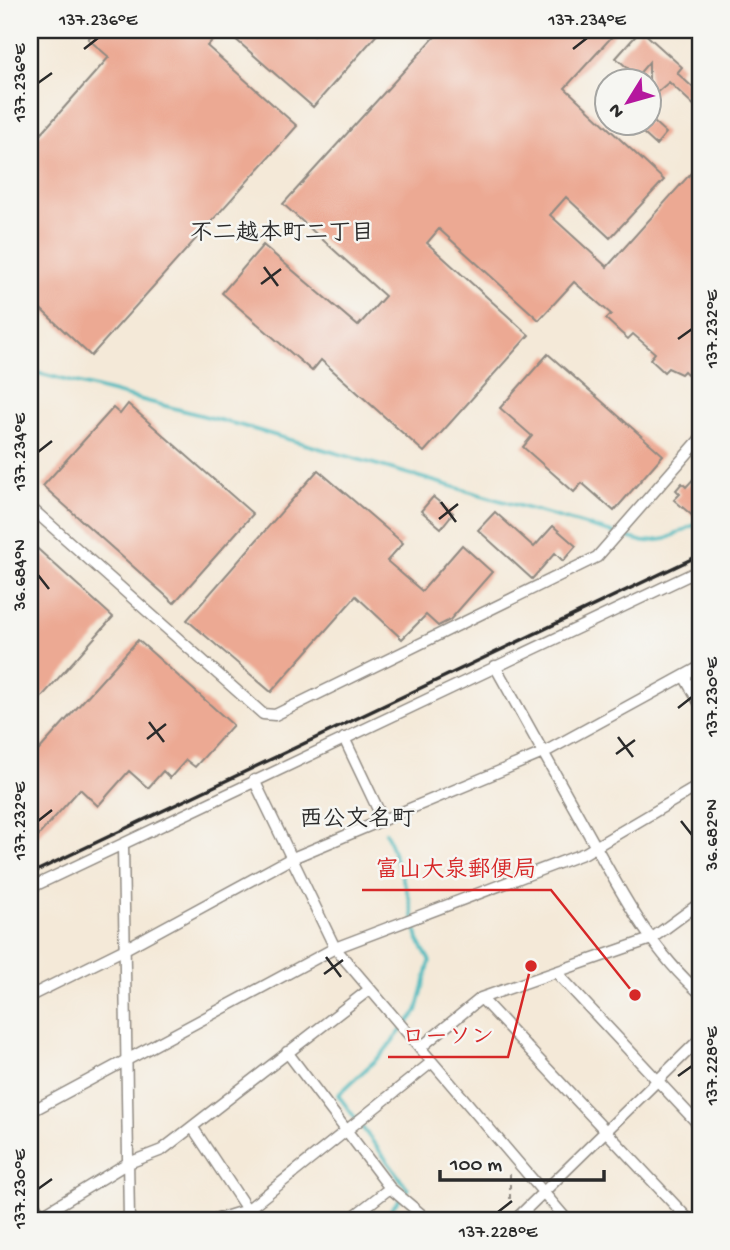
<svg xmlns="http://www.w3.org/2000/svg" width="730" height="1250" viewBox="0 0 730 1250" font-family="'Gochi Hand','Klee One',sans-serif">
	<style>
		.lines { fill: none; stroke-linecap: round; stroke-linejoin: round }
		.stream { stroke: #49b9be; stroke-width: 3.5 }
		.building { fill: #eca993 }
		.minor-casing { stroke: #908a82; stroke-width: 13 }
		.path { stroke: #908a82; stroke-width: 2; stroke-dasharray: 5 5; stroke-linecap: butt }
		.minor { stroke: #fff; stroke-width: 10 }
		.rail { stroke: #2b2b2b; stroke-width: 3.5 }
		.ticks { fill: none; stroke: #2b2b2b; stroke-width: 2.5 }
		.labels { text-anchor: middle; stroke-width: 5; stroke-linejoin: round; paint-order: stroke }
		.neighbourhood-label { font-size: 23px; font-weight: bold; fill: #2b2b2b; stroke: #f6f6f2 }
		.leader { fill: none; stroke: #d62828; stroke-width: 2.5 }
		.callout-dot { fill: #d62828; stroke: #f6f6f2; stroke-width: 2.5 }
		.callout-label { font-size: 23px; text-anchor: middle; font-weight: bold; fill: #d62828; stroke: #f6f6f2; stroke-width: 5; stroke-linejoin: round; paint-order: stroke }
		.neatline { fill: none; stroke: #2b2b2b; stroke-width: 2.5 }
		.ticks-label { font-size: 18px; text-anchor: middle; fill: #2b2b2b }
	</style>
	<rect width="100%" height="100%" fill="#f6f6f2"/>
	<filter id="ink" filterUnits="userSpaceOnUse"><feTurbulence type="fractalNoise" baseFrequency=".0143" numOctaves="2"/><feDisplacementMap in="SourceGraphic" scale="14" xChannelSelector="R" yChannelSelector="G"/><feConvolveMatrix kernelMatrix="1 2 1 2 8 2 1 2 1" color-interpolation-filters="sRGB"/></filter>
	<filter id="wash" filterUnits="userSpaceOnUse"><feTurbulence type="fractalNoise" baseFrequency=".00686" numOctaves="4" result="noise"/><feDisplacementMap in="SourceGraphic" scale="28" xChannelSelector="R" yChannelSelector="G"/><feGaussianBlur stdDeviation="1.57" result="paint"/><feColorMatrix in="noise" values="0 0 0 0 0 0 0 0 0 0 0 0 0 0 0 0 0 1.4 0 .05"/><feComposite in="paint" operator="in"/></filter>
	<g filter="url(#wash)">
		<rect width="100%" height="100%" fill="#f4e9d8"/>
		<g class="lines">
			<path class="stream" d="M30 371 239 425 644 542 666 539 700 522
				M382 1220 408 1189 338 1095 382 1054 417 1011 430 961 418 940 409 897 386 832"/>
		</g>
		<g id="blocks">
			<path class="building" d="M96 30H222L207 46 297 126 91 356 30 299V146L109 57 88 39Z
				M225 30H308L314 35 319 30H381L313 107Z
				M441 30H618L565 88 664 180 610 238 566 197 550 215 607 267 700 163V386L684 371 681 374 668 368 664 372 650 359 655 353 633 334 628 339 620 332 606 319 611 314 574 282 539 320 439 229 427 243 529 335 424 452 321 360 312 371 222 293 263 245 358 326 385 296 283 204Z
				M641 30 682 67 677 73 700 94V111L669 82 649 99V62L637 76 616 58Z
				M631 122H654L666 133 656 145Z
				M548 354 663 455 614 511 582 483 574 492 523 447 532 436 500 408Z
				M128 404 253 514 174 603 43 486 113 408 120 414Z
				M318 470 403 543 387 561 422 591 462 545 492 572 450 620 438 626 426 615 402 639 356 596 271 692 187 620Z
				M700 472V514L694 517 674 500 680 494 676 490 682 483 686 487Z
				M433 497 453 513 441 528 421 511Z
				M495 512 534 547 553 526 576 546 563 561 555 553 532 579 478 530Z
				M30 542 113 617 30 710Z
				M138 640 233 725 195 767 186 760 170 778 163 771 148 788 129 771 98 806 80 789 30 845V760Z"/>
		</g>
	</g>
	<g filter="url(#ink)">
		<use href="#blocks" fill-opacity="0" stroke="#908a82" stroke-width="2"/>
		<g class="lines">
			<g class="minor-casing">
				<path id="minor" d="M30 507 263 714 275 715 597 557 700 439
					M495 666C526 721 556 776 587 831 619 888 650 950 700 993
					M684 676 700 704
					M344 738 383 820
					M254 780 335 948 567 1220
					M123 845 129 1220
					M30 888 700 570
					M556 972 700 1126
					M30 996 123 950 290 859 543 753 700 667
					M481 998 689 1220
					M420 1048 481 998 651 939 700 903
					M287 1052 390 1188 428 1220
					M30 1112 335 948 585 853 700 785
					M193 1128 254 1220
					M30 1198 44 1220
					M34 1220 126 1164 162 1150 370 989
					M215 1220 247 1210 432 1062
					M349 1220 390 1188
					M515 1220 700 1039"/>
			</g>
			<path class="path" d="M510 1174V1203"/>
			<use href="#minor" class="minor"/>
			<path class="rail" d="M30 874 700 555"/>
		</g>
	</g>
	<path class="ticks" d="M84 49 98 38M573 49 587 38M38 83 52 73M264 267 278 286M261 284 281 269M678 339 692 329M38 452 52 441M441 502 456 522M439 519 458 504M38 575 49 589M678 708 692 697M149 722 164 742M618 737 633 757M147 739 166 724M616 754 635 740M38 821 52 810M681 821 692 835M326 957 341 977M324 974 343 960M678 1076 692 1066M38 1189 52 1179M498 1212 512 1201"/>
	<g class="labels">
		<g class="neighbourhood-label">
			<text x="282" y="239">不二越本町二丁目</text>
			<text x="357" y="825">西公文名町</text>
		</g>
	</g>
	<path class="leader" d="M635 995L551 890H362M531 966L508 1057H388"/>
	<g class="callout-dot">
		<circle cx="635" cy="995" r="7"/>
		<circle cx="531" cy="966" r="7"/>
	</g>
	<g class="callout-label">
		<text x="456" y="876">富山大泉郵便局</text>
		<text x="448" y="1043">ローソン</text>
	</g>
	<rect width="730" height="1250" fill="none" stroke="#f6f6f2" stroke-width="77"/>
	<g transform="translate(628 102) rotate(233)"><circle r="33" fill="#f6f6f2" stroke="#a5a5a2" stroke-width="2"/>
	<path d="M0-5L12 26L0 18L-12 26Z" fill="#b5179e"/>
	<text y="-10" font-size="19" font-weight="bold" text-anchor="middle" fill="#2b2b2b">N</text>
	</g>
	<path d="M440 1170v10h164v-10" fill="none" stroke="#2b2b2b" stroke-width="3.5"/>
	<text x="450" y="1170" font-size="21" fill="#2b2b2b" stroke="#f6f6f2" stroke-width="5" paint-order="stroke">100 m</text>
	<rect x="38" y="38" width="654" height="1174" class="neatline"/>
	<g class="ticks-label">
		<text x="98" y="25">137.236°E</text>
		<text x="587" y="25">137.234°E</text>
		<text transform="translate(19 83) rotate(-90)" y="6">137.236°E</text>
		<text transform="translate(711 329) rotate(-90)" y="6">137.232°E</text>
		<text transform="translate(19 452) rotate(-90)" y="6">137.234°E</text>
		<text transform="translate(19 575) rotate(-90)" y="6">36.684°N</text>
		<text transform="translate(711 697) rotate(-90)" y="6">137.230°E</text>
		<text transform="translate(19 821) rotate(-90)" y="6">137.232°E</text>
		<text transform="translate(711 835) rotate(-90)" y="6">36.682°N</text>
		<text transform="translate(711 1066) rotate(-90)" y="6">137.228°E</text>
		<text transform="translate(19 1189) rotate(-90)" y="6">137.230°E</text>
		<text x="498" y="1237">137.228°E</text>
	</g>
</svg>
